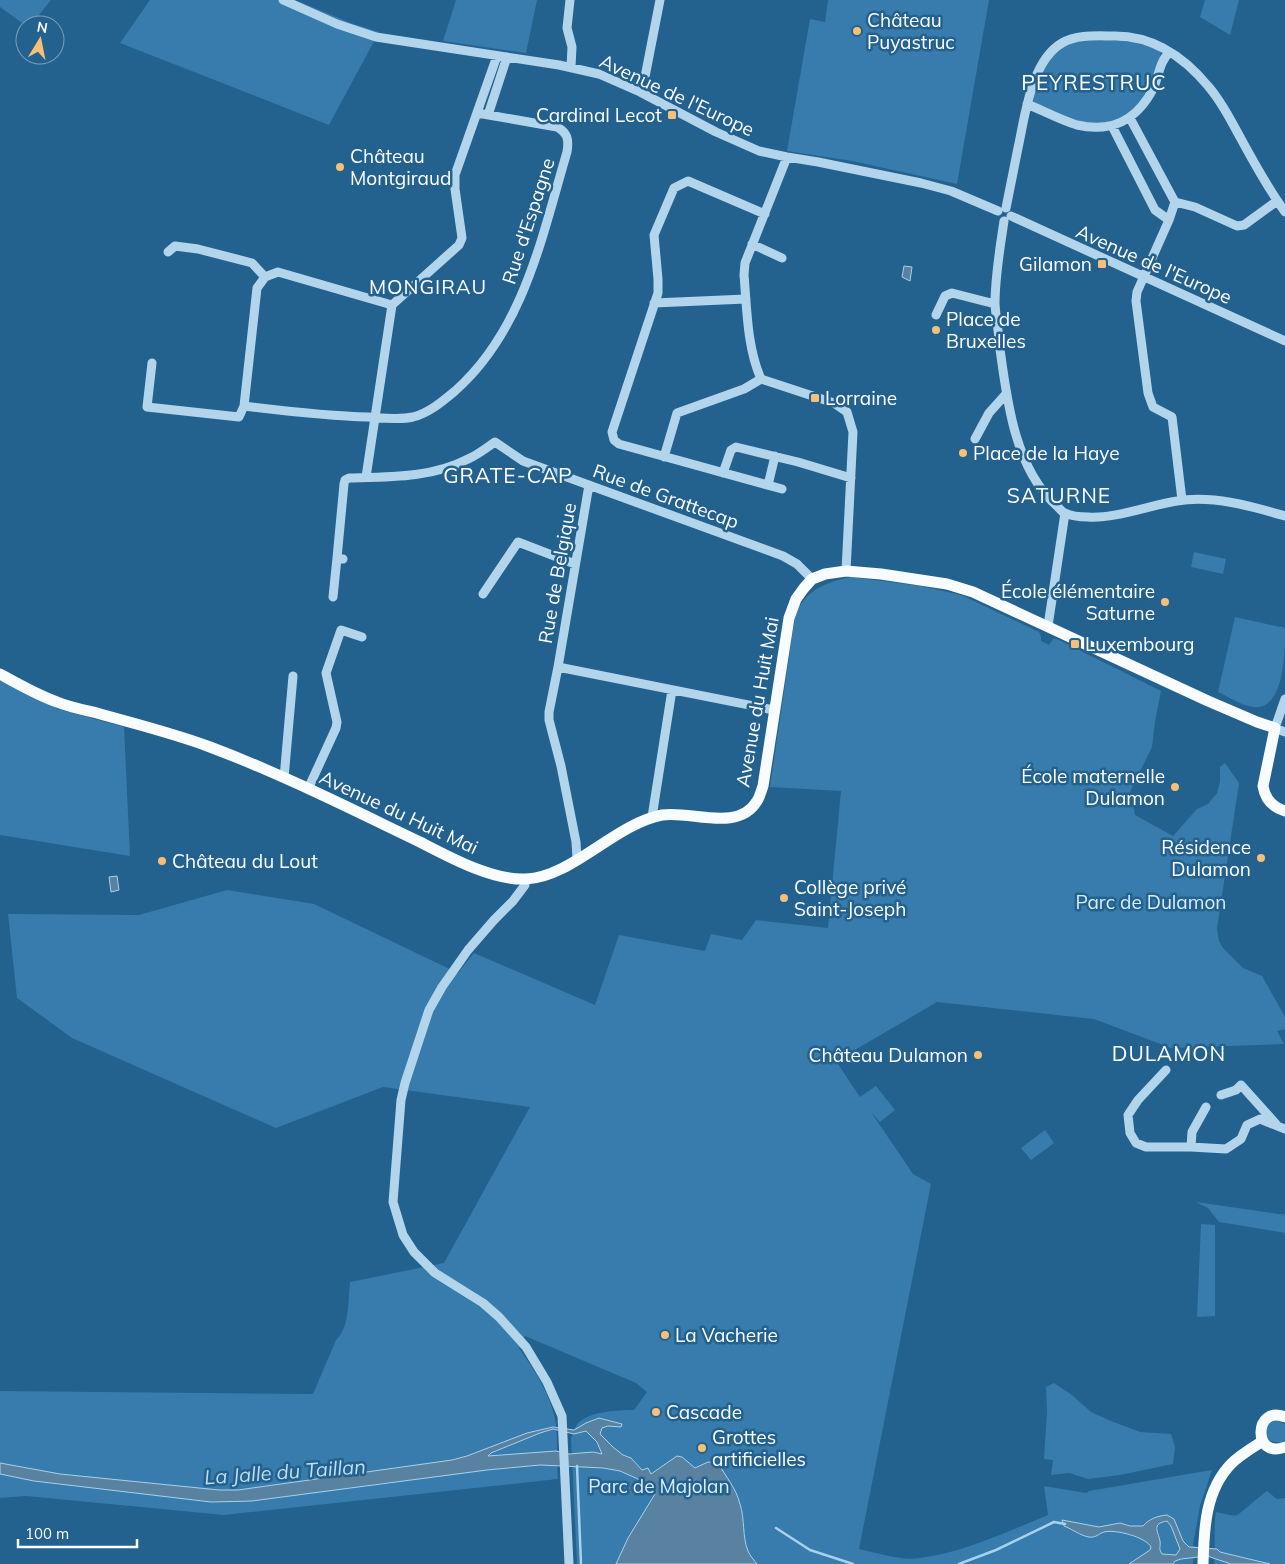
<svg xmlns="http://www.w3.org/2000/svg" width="1285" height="1564" viewBox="0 0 1285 1564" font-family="Mulish,sans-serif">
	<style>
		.green { fill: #377cac }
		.water { fill: #5882a0; stroke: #a7d1ed; fill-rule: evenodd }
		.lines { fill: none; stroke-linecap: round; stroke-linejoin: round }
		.stream { stroke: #a7d1ed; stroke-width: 2.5 }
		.minor { stroke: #b3d5ec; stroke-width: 9 }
		.major { stroke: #f8fcff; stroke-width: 11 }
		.poi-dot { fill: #f7c076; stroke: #23618f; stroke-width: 2 }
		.labels { text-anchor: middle; stroke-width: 5; stroke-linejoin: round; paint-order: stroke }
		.poi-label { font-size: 19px; fill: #fff; stroke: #23618f; text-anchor: start }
		.street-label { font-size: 19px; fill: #fff; stroke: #23618f }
		.park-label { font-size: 19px; fill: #d8ecf9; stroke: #23618f }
		.neighbourhood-label { font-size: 20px; letter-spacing: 1px; fill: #fff; stroke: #23618f }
		.water-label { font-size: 20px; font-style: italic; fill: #bfdef3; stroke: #23618f }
		.quarter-label { font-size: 21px; letter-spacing: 1px; fill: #fff; stroke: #23618f }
	</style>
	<rect width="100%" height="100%" fill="#23618f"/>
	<path class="green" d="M0 0H51L31 25H25L0 7Z
		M150 0H295L351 23 379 32 329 125 120 43Z
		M456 0H537L526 53 443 41Z
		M828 0H989L957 184 852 161 787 151 810 19 825 22Z
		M1205 0H1239L1230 35 1200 17Z
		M1104 40 1143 42 1161 51C1160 65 1154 77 1147 90 1119 143 1079 123 1035 104L1032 99C1038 78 1047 54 1068 44 1078 39 1093 40 1104 40Z
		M1194 552 1226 559 1223 574 1191 567Z
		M851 577 921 586 961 595 1039 632 1041 636V641L1049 645 1053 639H1057L1161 691 1155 722 1152 747 1130 792 1135 815 1173 836 1197 809 1208 804 1217 793 1220 781V767L1225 763 1239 783 1217 929 1219 941 1223 948 1243 968 1262 976 1285 1017V1029L1277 1031 1284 1044 1171 1048 1094 1019 937 1002 836 1061 860 1097 876 1086 895 1110 880 1122 871 1112 913 1174 931 1184 859 1549C878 1553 901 1561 920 1558 962 1553 1009 1531 1048 1515L1044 1486 1086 1493 1089 1491 1212 1470 1200 1506 1193 1545 1196 1547 1195 1558 1193 1559V1564H577L571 1438C573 1434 574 1429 576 1426 585 1411 619 1410 634 1410L647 1392 636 1383 525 1336 519 1348C535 1371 552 1397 556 1424 558 1442 556 1461 558 1479L224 1515 26 1496 0 1498V1391L313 1394 336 1340C350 1327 348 1300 350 1282L444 1263 530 1107 383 1087 276 1128 72 1038 17 998 8 914 139 915 227 890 314 904 458 973 474 953 595 1005 619 935 705 951 711 934 742 940 756 920 828 928 841 791 770 787 793 630C794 624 795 616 798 610 807 589 830 581 851 577Z
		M1235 617 1285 628C1285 650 1285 710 1254 707 1242 706 1229 697 1218 692Z
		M0 678 58 709 124 727 130 856 0 835Z
		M1045 1130 1054 1143 1031 1160 1021 1148Z
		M1196 1202 1285 1215V1233L1219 1222 1208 1208Z
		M1201 1224 1215 1225V1316L1197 1317Z
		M1054 1383 1072 1395 1091 1412 1111 1421 1140 1432 1171 1434 1175 1447 1173 1464 1120 1475 1088 1479 1069 1473 1051 1475 1053 1460 1044 1459 1047 1412 1046 1387Z
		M1276 1420 1285 1424V1440L1281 1443 1270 1441 1266 1435C1267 1427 1268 1423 1276 1420Z
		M1267 1491 1277 1499 1285 1498V1564H1214C1216 1546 1213 1530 1216 1512 1223 1513 1231 1517 1237 1515 1241 1513 1261 1495 1267 1491Z"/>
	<path class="water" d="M904 266 912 267 910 281 902 277Z
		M117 876 119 890 111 892 109 877Z
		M599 1418 622 1424 621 1427 608 1426 602 1428 600 1434 614 1448 623 1455 631 1458 642 1470 648 1468 651 1474 677 1456 682 1457 695 1468 708 1462 718 1463C726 1477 736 1488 740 1504 745 1519 742 1536 748 1551 750 1556 754 1560 757 1564H616L628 1538 655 1494 638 1479 620 1471 603 1468 540 1465 487 1470 252 1501 211 1502 34 1481 0 1474V1463L60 1474 219 1490H238L452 1460 467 1456 527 1433 553 1427 574 1430 586 1423ZM553 1429 574 1434 586 1431 597 1442 602 1454 593 1452 569 1454 556 1451 488 1456 491 1453 540 1433Z
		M1167 1515 1174 1519 1183 1541 1189 1547 1217 1549 1220 1552 1270 1564H1231L1207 1556 1181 1559 1175 1561 1173 1564H1129L1150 1550 1151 1547C1146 1537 1115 1529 1104 1532 1098 1534 1096 1538 1089 1537 1081 1536 1072 1529 1064 1526L1062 1520 1099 1527 1120 1523 1130 1526H1143C1149 1519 1157 1516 1167 1515ZM1167 1521 1171 1526 1180 1549 1176 1555 1162 1554C1158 1548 1161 1547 1160 1541 1158 1531 1151 1524 1167 1521Z"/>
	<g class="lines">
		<path class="stream" d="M577 1466 581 1564
			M776 1528 810 1550 853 1564
			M959 1564 996 1550 1054 1522 1065 1524"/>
		<path class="minor" d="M283 0 337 24 376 37 559 65 599 74 640 92 716 132 759 151 787 157 818 162 921 183 951 191 998 211
			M570 0 567 28 572 47 571 67
			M640 92 644 82 660 0
			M1027 104C1044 111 1060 120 1077 125 1111 133 1137 120 1153 89 1159 77 1159 61 1170 52
			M488 115 507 57
			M1130 118 1175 202 1169 220 1137 292 1136 301 1148 393 1153 407 1172 417 1182 500
			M1112 126 1155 210 1169 220
			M1175 202 1195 207 1237 226 1244 225 1277 201
			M1006 208C1010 188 1014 168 1018 148 1025 116 1031 61 1062 43 1077 34 1098 36 1115 36 1154 36 1184 57 1208 86 1222 102 1230 119 1240 137 1254 163 1268 188 1285 212
			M765 214 688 181 674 188 654 235 658 279V293L612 432 614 440 619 444 782 489
			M1011 216 1285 341
			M1004 221C1000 248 995 276 995 304 996 319 999 334 1000 349 1007 401 1015 469 1057 506 1059 508 1062 512 1065 513 1071 516 1082 517 1088 517 1115 519 1150 505 1177 501 1212 495 1251 506 1285 516
			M752 244 782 258
			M168 252 175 246 198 249 252 263 265 277
			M654 303 746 299
			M392 305 278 272 265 277 257 288 244 406C285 411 326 416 368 417 383 418 399 420 413 417 429 413 443 401 455 391 524 330 542 236 567 152 569 140 568 133 557 127L477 113
			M936 315 945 296 952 293 995 304
			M152 363 147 407 239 417 244 406
			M761 379 834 403 847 412 853 432 846 571
			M761 379C747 347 747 310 744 275L745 263 787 157
			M975 439 989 413 1006 394
			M664 457 677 413 744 389 761 379
			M723 473 731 450 736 447 798 462 851 478
			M366 477 392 305 459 245 462 238 455 189V175L497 56
			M768 485 775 456
			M343 559 337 558 344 484 345 480 349 478C389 477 432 478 468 459 478 455 486 448 495 442L523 461 783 556 797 564 812 579
			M483 594 518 542 575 564
			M333 597 337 558
			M1048 626 1065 513
			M558 667 589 485
			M1285 699 1275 728 1285 732
			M284 778 293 676
			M308 789 336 728 337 722 326 673 341 630 362 637
			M652 817 672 690
			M577 859 576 842 561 766 549 720V712L558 667 774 710
			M525 879V885L513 901 494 920 468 950 442 987 429 1010 405 1083 401 1100 393 1202 403 1235 414 1252 435 1273 483 1303 499 1317 526 1347 547 1382 562 1416 569 1564
			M1166 1070 1138 1100 1128 1115 1130 1133 1136 1143 1146 1147H1191L1226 1149 1241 1139 1247 1125 1260 1119 1285 1129
			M1221 1095 1236 1090 1241 1085 1276 1124
			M1191 1147 1192 1132 1206 1107"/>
		<path class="major" d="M0 674C18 684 37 695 57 702 69 707 84 710 97 713 135 724 173 733 210 747 282 774 351 809 420 842 449 857 493 881 526 879 572 877 615 824 662 815 690 810 738 833 757 801 760 797 761 791 763 786L789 618 796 599 804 588 812 579 825 574 846 571 881 574 947 584 973 592 1208 701 1257 722 1275 728 1263 786C1265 799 1272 807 1285 811
			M1285 1417C1254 1404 1252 1460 1285 1447
			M1203 1564C1204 1529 1205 1491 1231 1464 1240 1455 1252 1448 1263 1441"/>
	</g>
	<g class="poi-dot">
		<circle cx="857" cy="31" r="5"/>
		<rect x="667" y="110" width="10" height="10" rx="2.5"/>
		<circle cx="340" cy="167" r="5"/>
		<rect x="1097" y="259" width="10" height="10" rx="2.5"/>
		<circle cx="936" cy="330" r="5"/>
		<rect x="810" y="393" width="10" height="10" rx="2.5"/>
		<circle cx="963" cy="453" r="5"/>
		<circle cx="1165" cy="602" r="5"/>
		<rect x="1070" y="639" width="10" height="10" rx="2.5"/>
		<circle cx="1175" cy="787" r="5"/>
		<circle cx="1261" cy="858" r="5"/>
		<circle cx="162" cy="861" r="5"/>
		<circle cx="784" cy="898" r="5"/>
		<circle cx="978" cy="1055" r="5"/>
		<circle cx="665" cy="1335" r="5"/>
		<circle cx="656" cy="1412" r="5"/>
		<circle cx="702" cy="1448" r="5"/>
	</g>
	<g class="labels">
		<g class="poi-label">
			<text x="867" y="27">Château<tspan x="867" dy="22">Puyastruc</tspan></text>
			<text x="662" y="122" text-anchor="end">Cardinal Lecot</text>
			<text x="350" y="163">Château<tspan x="350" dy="22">Montgiraud</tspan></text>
			<text x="1092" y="271" text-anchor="end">Gilamon</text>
			<text x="946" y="326">Place de<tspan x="946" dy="22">Bruxelles</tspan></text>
			<text x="825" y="405">Lorraine</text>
			<text x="973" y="460">Place de la Haye</text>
			<text x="1155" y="598" text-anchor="end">École élémentaire<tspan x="1155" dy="22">Saturne</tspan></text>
			<text x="1085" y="651">Luxembourg</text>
			<text x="1165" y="783" text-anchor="end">École maternelle<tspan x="1165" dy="22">Dulamon</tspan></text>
			<text x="1251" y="854" text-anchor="end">Résidence<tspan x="1251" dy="22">Dulamon</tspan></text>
			<text x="172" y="868">Château du Lout</text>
			<text x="794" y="894">Collège privé<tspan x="794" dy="22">Saint-Joseph</tspan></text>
			<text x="968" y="1062" text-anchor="end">Château Dulamon</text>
			<text x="675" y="1342">La Vacherie</text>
			<text x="666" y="1419">Cascade</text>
			<text x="712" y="1444">Grottes<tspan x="712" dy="22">artificielles</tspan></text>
		</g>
		<g class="street-label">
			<text transform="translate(677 95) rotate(25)" y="7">Avenue de l'Europe</text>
			<text transform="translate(528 221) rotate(-72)" y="7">Rue d'Espagne</text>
			<text transform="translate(1154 264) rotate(24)" y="7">Avenue de l'Europe</text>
			<text transform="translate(666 496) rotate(20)" y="7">Rue de Grattecap</text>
			<text transform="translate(557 573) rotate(-80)" y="7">Rue de Belgique</text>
			<text transform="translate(757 702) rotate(-80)" y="7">Avenue du Huit Mai</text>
			<text transform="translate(399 812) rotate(25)" y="7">Avenue du Huit Mai</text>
		</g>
		<g class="park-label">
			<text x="1151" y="909">Parc de Dulamon</text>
			<text x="659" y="1493">Parc de Majolan</text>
		</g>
		<g class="neighbourhood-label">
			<text x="428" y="294">MONGIRAU</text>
		</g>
		<g class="water-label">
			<text transform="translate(285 1472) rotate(-4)" y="7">La Jalle du Taillan</text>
		</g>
		<g class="quarter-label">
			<text x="1094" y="90">PEYRESTRUC</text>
			<text x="508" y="483">GRATE-CAP</text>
			<text x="1059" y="503">SATURNE</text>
			<text x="1169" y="1061">DULAMON</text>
		</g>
	</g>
	<g transform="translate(40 40) rotate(10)"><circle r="24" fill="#23618f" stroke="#7ba0bc"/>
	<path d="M0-4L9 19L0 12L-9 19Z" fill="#f7c076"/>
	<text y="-8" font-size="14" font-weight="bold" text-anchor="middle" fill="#ffffff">N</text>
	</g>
	<path d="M18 1539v8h119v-8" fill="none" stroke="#ffffff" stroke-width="2.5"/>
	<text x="25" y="1539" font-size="15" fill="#ffffff" stroke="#23618f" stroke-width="4" paint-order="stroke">100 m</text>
</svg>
